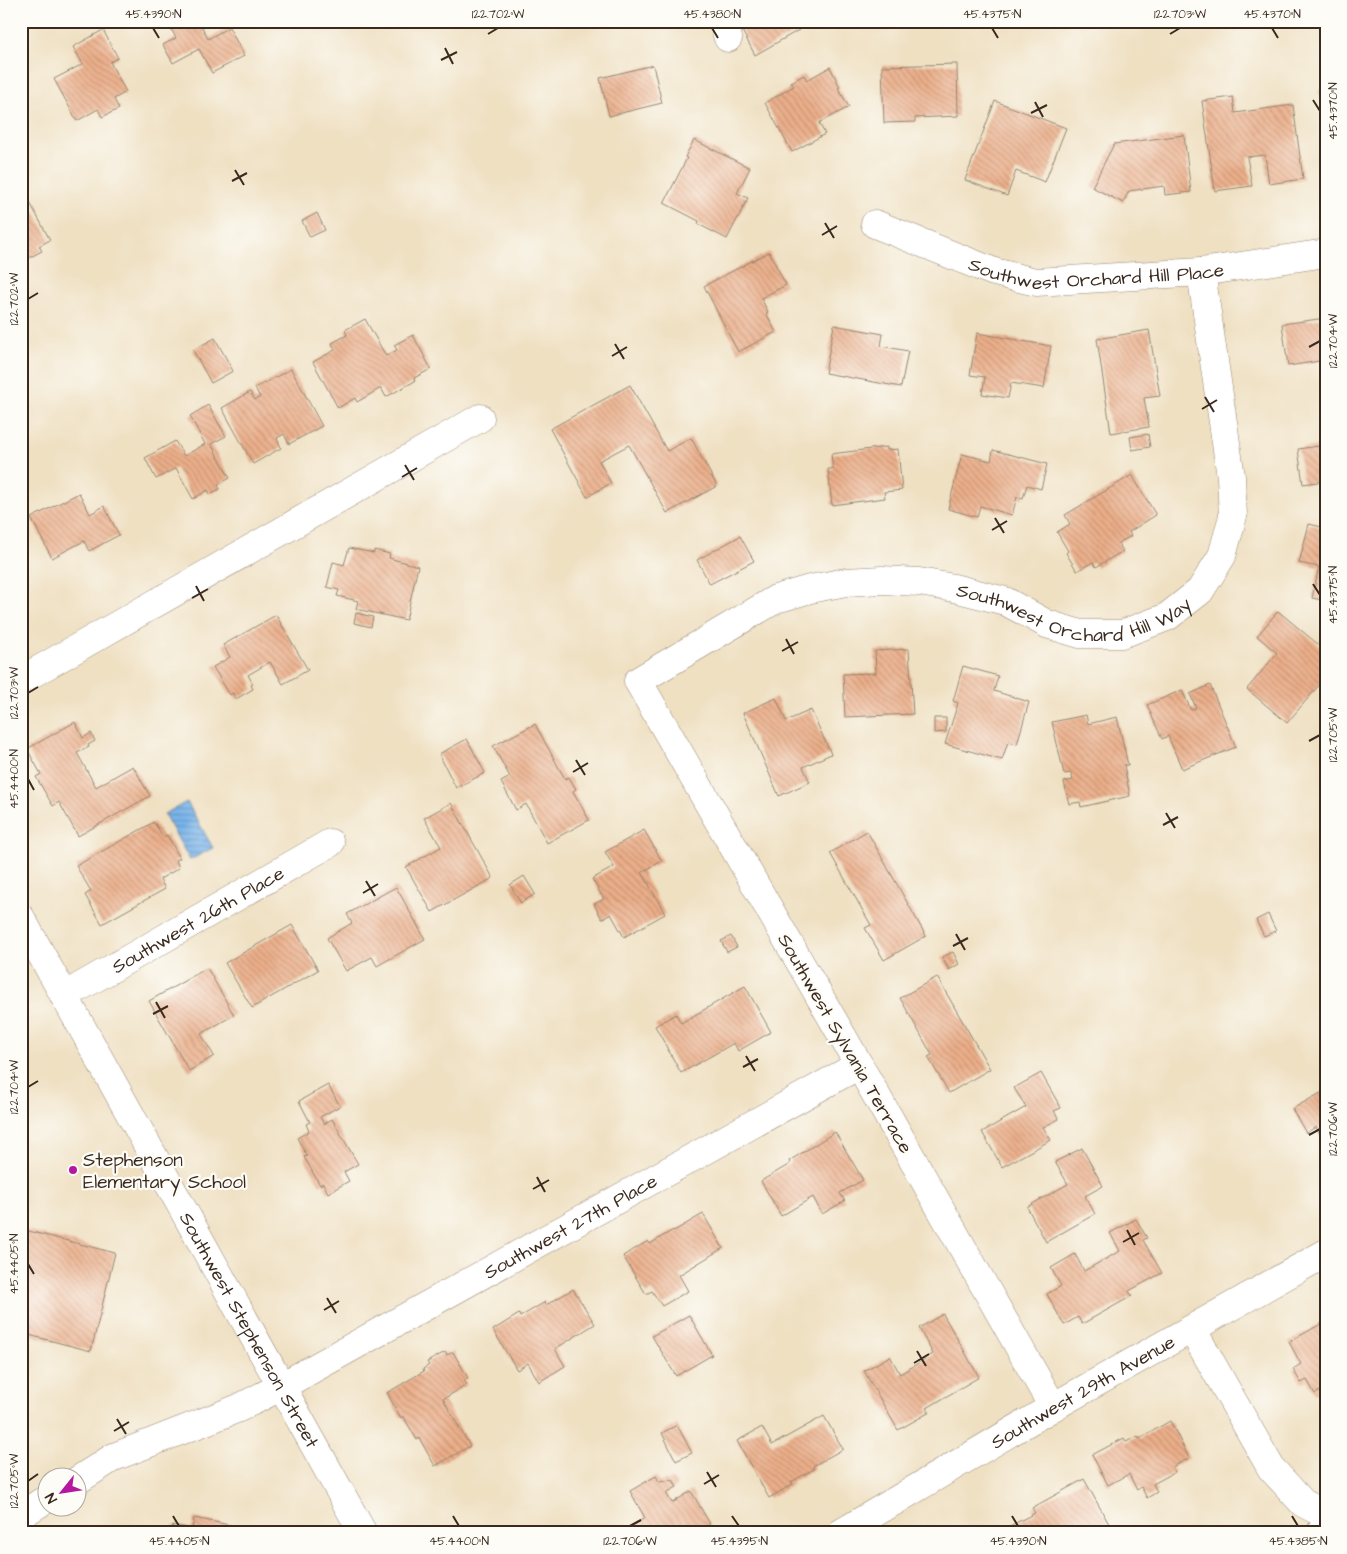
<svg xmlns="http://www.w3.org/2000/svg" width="1347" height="1554" viewBox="0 0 1347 1554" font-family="'Architects Daughter',sans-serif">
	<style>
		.water { fill: url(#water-rules); stroke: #5a6e84 }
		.building { fill: url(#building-back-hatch) }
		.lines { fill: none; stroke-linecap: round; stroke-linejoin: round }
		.lane-casing { stroke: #958570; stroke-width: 17 }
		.street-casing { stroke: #958570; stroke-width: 29 }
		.secondary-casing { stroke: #958570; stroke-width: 29 }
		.lane { stroke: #fff; stroke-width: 15 }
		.street { stroke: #fff; stroke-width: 28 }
		.secondary { stroke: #fff; stroke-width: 28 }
		.ticks { fill: none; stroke: #3b2a1e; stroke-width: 2 }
		.poi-dot { fill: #b5179e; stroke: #fdfcf7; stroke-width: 2 }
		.labels { text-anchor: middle; stroke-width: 4.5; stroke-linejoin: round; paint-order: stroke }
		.street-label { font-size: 19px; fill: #3b2a1e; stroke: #fdfcf7 }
		.poi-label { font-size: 19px; fill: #3b2a1e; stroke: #fdfcf7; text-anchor: start }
		.neatline { fill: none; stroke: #3b2a1e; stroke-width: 2 }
		.ticks-label { font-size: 12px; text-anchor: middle; fill: #3b2a1e }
	</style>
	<defs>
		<pattern id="water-rules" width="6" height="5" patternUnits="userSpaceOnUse" patternTransform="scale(1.25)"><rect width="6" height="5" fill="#78b3e9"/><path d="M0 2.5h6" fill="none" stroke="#6492bc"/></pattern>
		<pattern id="building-back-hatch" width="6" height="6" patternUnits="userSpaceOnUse" patternTransform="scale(1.25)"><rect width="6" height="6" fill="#ecaf8a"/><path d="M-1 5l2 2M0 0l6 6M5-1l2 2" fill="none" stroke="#c08f70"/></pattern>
	</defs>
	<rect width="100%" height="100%" fill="#fdfcf7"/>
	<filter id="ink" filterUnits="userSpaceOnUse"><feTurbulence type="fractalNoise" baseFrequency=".02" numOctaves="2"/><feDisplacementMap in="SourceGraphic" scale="10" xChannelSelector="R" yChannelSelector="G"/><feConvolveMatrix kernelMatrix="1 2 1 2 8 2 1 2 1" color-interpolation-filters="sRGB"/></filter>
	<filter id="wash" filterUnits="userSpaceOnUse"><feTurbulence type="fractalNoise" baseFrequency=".0096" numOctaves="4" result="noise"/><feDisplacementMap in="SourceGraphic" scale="20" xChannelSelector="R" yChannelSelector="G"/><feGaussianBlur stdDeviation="1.12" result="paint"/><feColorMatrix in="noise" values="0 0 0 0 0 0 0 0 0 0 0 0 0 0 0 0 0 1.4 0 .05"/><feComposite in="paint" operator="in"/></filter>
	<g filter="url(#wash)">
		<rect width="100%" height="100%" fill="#efe0c2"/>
		<path class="water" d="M187 802 213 848 190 860 164 814Z"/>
		<g id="blocks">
			<path class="building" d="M167 21H212L202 27 208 39 229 27 244 56 212 73 199 49 173 63 163 45 176 38Z
				M737 21H794L799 30 755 55Z
				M1140 21H1163V22L1142 28Z
				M103 30 118 58 110 62 126 92 114 99 119 109 102 117 98 109 77 121 54 79 83 64 73 47Z
				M957 64 958 116 915 118V122L884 123 882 66Z
				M653 65 662 103 609 116 600 78Z
				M830 67 840 87 838 88 849 107 819 123 825 134 792 152 765 103 794 86 791 82 804 75 807 80Z
				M1326 89V127H1325L1319 90Z
				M1233 97 1235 113 1293 105 1303 179 1269 184 1265 155 1247 157 1252 186 1215 191 1202 101Z
				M995 101 1066 128 1045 182 1016 171 1007 196 965 180Z
				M1184 135 1191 192 1165 195 1164 186 1129 191 1123 203 1092 187 1114 144Z
				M694 140 750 168 737 193 748 198 727 239 698 224 699 221 664 203 687 158 685 157Z
				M28 199 50 240 39 246 42 251 21 262V203Z
				M317 213 325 230 310 237 302 221Z
				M769 252 786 285 761 298 768 312 766 313 776 332 738 352 704 286Z
				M1326 318V360L1288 366 1282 324Z
				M365 319 386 356 397 350 394 345 413 335 431 369 414 378 415 381 386 397 381 388 357 402 355 398 338 408 313 362 335 350 332 343 347 335 345 330Z
				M834 325 883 334 881 346 908 351 901 387 825 373Z
				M1149 330 1160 396 1144 398 1149 427 1111 433 1097 339Z
				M977 333 1051 346 1044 388 1011 383 1008 398 982 394 985 377 970 375Z
				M215 338 233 371 211 383 193 350Z
				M291 369 322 426 289 444 284 434 277 438 281 448 253 464 222 408 250 392 255 400 260 397 255 388Z
				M630 385 667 451 691 438 717 486 667 513 629 445 599 461 611 483 587 497 550 429Z
				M208 405 226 436 211 444 230 478 218 485 220 489 210 494 208 490 193 499 176 468 156 479 145 458 175 441 184 456 205 444 190 416Z
				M1148 434 1150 447 1132 450 1130 437Z
				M1326 445V481L1303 484 1298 449Z
				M887 447V450L898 449 902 490 884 492 885 498 832 505 828 469H833L831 454Z
				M993 450 1047 464 1041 489 1027 485 1023 498 1017 497 1012 515 980 506 977 517 948 509 962 454 991 461Z
				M1132 475 1156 515 1129 532 1131 536 1118 543 1123 551 1096 567 1093 562 1077 571 1066 553 1068 551 1057 532 1070 524 1065 515Z
				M79 493 90 514 104 506 119 535 89 551 84 541 52 558 31 518Z
				M1309 524 1326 528V601L1312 598 1319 567 1299 563Z
				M740 536 754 561 710 584 697 560Z
				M349 548 374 553V550L390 554 389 558 418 566 406 620 356 609 358 601 337 596 339 590 327 587 333 562 344 565Z
				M1278 611 1326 651V677L1287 723 1247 689 1277 653 1257 636Z
				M356 613 373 617 371 627 354 623Z
				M276 615 308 670 283 684 270 662 248 675 253 684 251 685 253 689 236 699 233 693 230 695 213 667 230 657 223 645Z
				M909 649 913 714 845 717 843 674 876 673 875 651Z
				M963 666 998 676 994 691 1029 702 1017 744 1008 742 1002 760 945 744 958 703 953 701Z
				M1210 685 1236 747 1182 769 1168 736 1162 739 1147 705 1182 690 1191 710 1196 708 1190 694Z
				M776 698 786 721 811 710 831 754 803 767 810 782 779 796 743 713Z
				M1086 715 1088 724 1117 717 1128 765H1124L1130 796 1081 807 1080 802 1069 804 1064 782 1073 780 1071 773 1064 774 1052 722Z
				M934 718H946V732L934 733Z
				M75 722 83 738 91 733 95 741 88 745 89 747 77 753 96 787 133 766 150 796 78 836 59 802 53 806 36 777 41 774 27 749Z
				M535 724 565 779 569 777 576 789 573 791 589 820 547 843 526 804 516 810 501 782 510 777 493 746Z
				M467 739 485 773 456 788 439 754Z
				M451 803 493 878 432 912 406 867 441 847 424 818Z
				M154 822 163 837 167 835 180 858 176 860 179 868 160 879 165 889 102 924 85 895 91 891 76 866Z
				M644 830 662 861 642 872 665 914 624 937 611 914 602 919 594 904 604 899 592 879 614 867 605 852Z
				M867 831 926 936 884 960 865 928 871 925 830 853Z
				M524 876 535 894 521 903 510 885Z
				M396 887 425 939 377 966 372 957 346 971 327 938 352 923 347 914Z
				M1268 914 1276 931 1264 936 1256 920Z
				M292 925 318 970 252 1008 225 963Z
				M731 936 737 947 727 952 721 941Z
				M953 952 959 964 949 970 942 957Z
				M207 968 234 1015 201 1034 214 1056 189 1071 149 1001Z
				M937 977 990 1069 949 1093 928 1057 932 1055 900 998Z
				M745 986 771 1032 738 1051 734 1043 681 1073 655 1026 676 1014 681 1023Z
				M1041 1073 1061 1108 1054 1111 1059 1119 1043 1127 1051 1140 1002 1167 982 1132 1026 1107 1014 1088Z
				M328 1085 340 1106 320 1117 324 1124 332 1119 358 1164 344 1172 349 1181 328 1193 323 1183 320 1185 304 1157 307 1156 297 1138 309 1131 306 1124 310 1122 299 1101Z
				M1326 1090V1144L1316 1127 1306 1133 1292 1109Z
				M835 1132 863 1180 840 1193 845 1201 822 1214 813 1197 781 1216 761 1181 790 1164 789 1161Z
				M1082 1148 1103 1186 1085 1196 1095 1214 1046 1242 1027 1207 1068 1184 1055 1162Z
				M703 1214 723 1248 679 1275 688 1291 662 1306 652 1291 646 1294 623 1256 648 1241 650 1244 673 1230 674 1231Z
				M1136 1219 1147 1238 1143 1240 1162 1273 1129 1291 1132 1296 1082 1324 1078 1317 1064 1325 1047 1294 1061 1286 1051 1268 1075 1254 1084 1271 1120 1251 1110 1233Z
				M21 1229 115 1253 91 1351 21 1333Z
				M573 1289 595 1324 555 1349 565 1366 539 1382 528 1363 517 1370 493 1330 519 1314 520 1317 545 1302 546 1305Z
				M943 1314 979 1377 927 1408 930 1412 898 1430 864 1371 890 1356 900 1374 933 1354 919 1328Z
				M689 1315 712 1355 676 1376 652 1336Z
				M1326 1321V1388L1315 1394 1307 1380 1301 1383 1293 1369 1301 1364 1289 1342Z
				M445 1352 447 1355 453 1352 468 1378 464 1380 467 1385 443 1399 470 1446 435 1466 419 1438 417 1440 403 1416 401 1418 387 1393 424 1371 423 1369 429 1365 427 1362Z
				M824 1416 843 1449 813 1466 814 1469 791 1482 793 1484 769 1498 737 1441 762 1427 772 1445Z
				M1170 1421 1189 1458 1172 1467 1175 1472 1153 1484 1157 1492 1147 1498 1141 1487 1137 1490 1129 1474 1108 1485 1092 1455 1124 1438 1126 1442 1138 1436 1139 1439Z
				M677 1425 692 1453 676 1461 662 1433Z
				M656 1476 659 1482 673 1480 677 1487 666 1493 672 1503 691 1491 710 1524 696 1533H619L645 1518 630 1491Z
				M1084 1479 1114 1533H1006L1004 1529 1035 1513 1032 1508Z
				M194 1518 235 1526 234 1533H171L173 1525 192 1529Z
				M496 1525 500 1533H482Z"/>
		</g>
	</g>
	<g filter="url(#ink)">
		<use href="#blocks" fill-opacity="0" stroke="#958570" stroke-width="1"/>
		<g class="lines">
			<g class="lane-casing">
				<path id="lane" d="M1313 1533 1325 1515"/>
			</g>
			<g class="street-casing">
				<g id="street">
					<path d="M723 21 728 38"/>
					<path id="s1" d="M875 224 994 272 1036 282 1201 272 1326 253"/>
					<path d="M21 680 480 418"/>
					<path id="s2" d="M64 996 330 843"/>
					<path d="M1192 1329 1271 1468 1303 1503 1326 1515"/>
					<path id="s3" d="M1053 1407 859 1065 638 681 776 599 810 589 846 582 882 580 919 582 954 588 1005 601 1047 624 1080 634H1122L1167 617 1200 591 1222 556 1233 516 1231 477 1201 272"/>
					<path id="s4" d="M78 1480 114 1457 239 1408 282 1386 859 1065"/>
					<path d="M21 1515 48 1498"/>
					<path id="s5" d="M841 1533 1053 1407 1326 1253"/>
				</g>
			</g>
			<g class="secondary-casing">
				<g id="secondary">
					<path id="s6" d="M21 918 363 1533"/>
				</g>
			</g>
			<use href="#lane" class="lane"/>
			<use href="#street" class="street"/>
			<use href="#secondary" class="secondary"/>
		</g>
	</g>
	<path class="ticks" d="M153 28 159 38M712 28 718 38M992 28 998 38M1272 28 1278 38M488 34 498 28M1170 34 1180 28M445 48 453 64M441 60 457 52M1313 100 1320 111M1035 102 1043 117M1031 113 1047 105M235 170 244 185M232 181 247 173M825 223 834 238M822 235 837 226M28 299 38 293M615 344 624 359M1309 347 1320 341M612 356 627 347M1205 397 1214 412M1202 409 1217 400M405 465 414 480M402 477 417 468M995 518 1004 533M992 530 1007 521M1313 584 1320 595M196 586 204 601M192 598 208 589M786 639 794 654M782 651 798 642M28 693 38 687M1309 741 1320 735M576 760 585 775M573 772 588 763M28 779 34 790M1166 813 1175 828M1163 825 1178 817M366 881 375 896M363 893 378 884M956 934 965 950M953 946 968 938M156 1002 165 1018M153 1014 168 1006M746 1056 755 1071M743 1067 758 1059M28 1087 38 1081M1309 1135 1320 1129M537 1177 545 1192M533 1189 549 1180M1127 1230 1135 1245M1123 1242 1139 1233M28 1264 34 1274M327 1298 336 1313M324 1310 339 1301M917 1351 926 1366M914 1363 929 1354M117 1419 126 1434M114 1431 129 1422M707 1472 716 1487M28 1481 38 1474M704 1484 719 1475M173 1516 179 1526M453 1516 459 1526M732 1516 739 1526M1012 1516 1018 1526M1292 1516 1298 1526M630 1526 641 1520"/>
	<circle class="poi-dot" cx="73" cy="1170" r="5"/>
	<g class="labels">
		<g class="street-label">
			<text dy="7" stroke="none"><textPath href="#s1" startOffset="231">Southwest Orchard Hill Place</textPath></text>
			<text dy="7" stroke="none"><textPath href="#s3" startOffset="1305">Southwest Orchard Hill Way</textPath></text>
			<text dy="7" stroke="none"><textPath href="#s2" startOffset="154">Southwest 26th Place</textPath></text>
			<text transform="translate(846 1043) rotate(60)" y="7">Southwest Sylvania Terrace</text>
			<text dy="7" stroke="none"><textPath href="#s4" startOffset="555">Southwest 27th Place</textPath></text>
			<text dy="7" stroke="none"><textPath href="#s6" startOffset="471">Southwest Stephenson Street</textPath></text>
			<text dy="7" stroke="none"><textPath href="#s5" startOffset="280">Southwest 29th Avenue</textPath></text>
		</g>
		<g class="poi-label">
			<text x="83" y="1166">Stephenson<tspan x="83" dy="22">Elementary School</tspan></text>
		</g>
	</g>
	<rect width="1347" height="1554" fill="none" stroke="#fdfcf7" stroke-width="55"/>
	<g transform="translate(62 1492) rotate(240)"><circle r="24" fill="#fdfcf7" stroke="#afa8a0"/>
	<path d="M0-4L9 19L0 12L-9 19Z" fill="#b5179e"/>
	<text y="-8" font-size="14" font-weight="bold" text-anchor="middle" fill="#3b2a1e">N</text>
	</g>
	<rect x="28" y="28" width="1292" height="1498" class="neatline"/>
	<g class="ticks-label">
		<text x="153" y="18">45.4390°N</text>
		<text x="498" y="18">122.702°W</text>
		<text x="712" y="18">45.4380°N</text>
		<text x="992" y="18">45.4375°N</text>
		<text x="1180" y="18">122.703°W</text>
		<text x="1272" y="18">45.4370°N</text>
		<text transform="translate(1333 111) rotate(-90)" y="4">45.4370°N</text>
		<text transform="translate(14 299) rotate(-90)" y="4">122.702°W</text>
		<text transform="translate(1333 341) rotate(-90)" y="4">122.704°W</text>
		<text transform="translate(1333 595) rotate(-90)" y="4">45.4375°N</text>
		<text transform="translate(14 693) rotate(-90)" y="4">122.703°W</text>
		<text transform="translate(1333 735) rotate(-90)" y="4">122.705°W</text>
		<text transform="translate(14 779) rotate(-90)" y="4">45.4400°N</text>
		<text transform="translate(14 1087) rotate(-90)" y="4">122.704°W</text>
		<text transform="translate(1333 1129) rotate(-90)" y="4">122.706°W</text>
		<text transform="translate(14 1264) rotate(-90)" y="4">45.4405°N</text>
		<text transform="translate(14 1481) rotate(-90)" y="4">122.705°W</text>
		<text x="179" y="1545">45.4405°N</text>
		<text x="459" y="1545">45.4400°N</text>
		<text x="630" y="1545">122.706°W</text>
		<text x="739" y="1545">45.4395°N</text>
		<text x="1018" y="1545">45.4390°N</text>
		<text x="1298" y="1545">45.4385°N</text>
	</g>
</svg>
